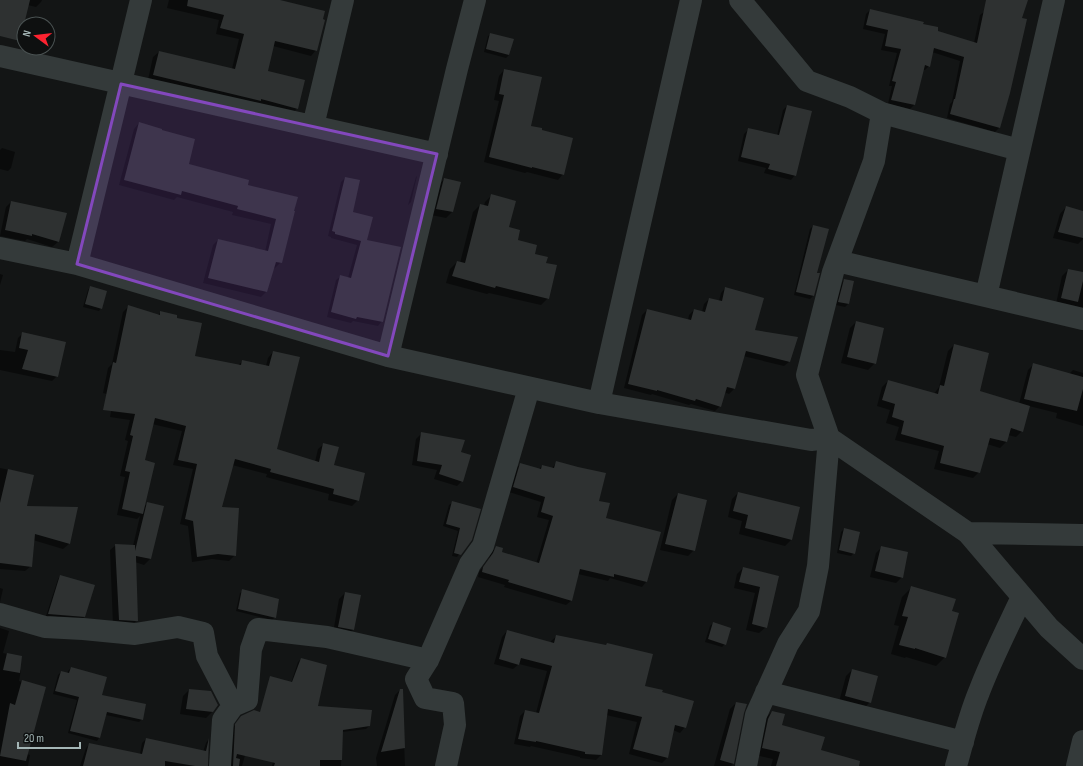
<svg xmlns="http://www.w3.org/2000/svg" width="1083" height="766" viewBox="0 0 1083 766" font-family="'Sofia Sans Condensed',sans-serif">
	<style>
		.shadow { fill: #0007 }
		.building { fill: #2e3131 }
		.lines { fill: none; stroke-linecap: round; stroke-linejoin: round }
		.minor { stroke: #343a3a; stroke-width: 22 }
		.marked { fill: #8348bd; fill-opacity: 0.2; stroke: #8348bd; stroke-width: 3; stroke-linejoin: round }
	</style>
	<rect width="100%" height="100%" fill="#131515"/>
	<path class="shadow" d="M11 0H42L41 2 36 7 11 1Z
		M169 0H275L316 50 311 56 273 46 267 72 297 108 292 114 148 80 153 57 159 52 232 69 239 39 216 34 219 20 167 8Z
		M870 10 922 25 936 32 974 43 980 15 985 11 999 128 995 132 947 118 950 104 952 102 960 61 932 52 929 66 925 70H923L914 105 910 109 888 104 892 86H889L897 53 881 50 885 34 863 29 866 14Z
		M491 34 509 55 506 58 484 52 488 36Z
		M504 70 530 126 563 174 558 180 527 172 525 173 484 162 499 101 494 100 499 76Z
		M787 106 795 175 791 180 764 173 766 168 738 161 744 134 749 129 777 136 783 110Z
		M139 123 188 165 247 186 296 197 281 262 275 268H273L266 292 261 297 203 283 213 245 218 240 265 252 271 224 232 215 233 212 177 197 174 200 119 185 134 129Z
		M2 148 15 152 11 168 8 171 0 169V150Z
		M417 176 411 202 408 205 416 177Z
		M345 178 351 213 366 240 382 321 378 326 353 321 351 323 327 317 336 280 341 276 348 278 357 245 331 238V237L328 236 341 182Z
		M444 179 460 183 452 212 446 218 431 215 438 186Z
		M492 195 507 228 516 241 533 255 548 298 541 305 489 293 487 294 446 283 450 269 457 262 460 263 473 212 480 205 484 206 485 202Z
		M11 202 58 242 52 247 27 239 25 241 0 236 6 207Z
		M1066 207 1083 212V239L1078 244 1053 238 1060 214Z
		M813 226 816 273 813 296 810 299 794 295 810 229Z
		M1068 270 1083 273V310L1056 304 1062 276Z
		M0 274 3 275 0 285Z
		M844 280 853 282 848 304 845 307 836 305 842 283Z
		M90 287 101 308 99 311 83 307 88 290Z
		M725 288 754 331 789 362 784 366 743 356 734 389 729 394 724 392 720 406 715 411 691 404 689 405 652 394 651 395 624 388 642 315 647 310 688 320 689 315 694 310 702 312 704 304 709 299 719 301 721 293Z
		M129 306 158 315 161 312 176 319 193 357 237 366 243 361 266 366 268 358 273 352 276 450 315 462 318 449 324 444 333 466 358 500 352 506 328 500 329 494 266 477 267 474 232 465 221 508 235 555 229 561 212 559 192 562 188 526 180 524 193 469 173 465 182 431 152 424 143 461 144 507 148 503 163 506 150 559 144 565 135 562 137 620 131 626 113 625 110 550 116 545 133 546 140 516 137 519 117 515 125 477 120 476 128 441 125 440 130 420 110 417 114 396 103 393 108 368 112 364 123 312Z
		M856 322 875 363 868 370 841 363 850 328Z
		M23 333 57 376 52 381 0 370V350L15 352 18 338Z
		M954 345 979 392 1019 404 1028 370 1034 364 1069 374 1073 370 1083 373V426L1056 418 1057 413 1029 406 1022 431 1016 437 1008 435 1006 442 1000 448 987 444 979 472 973 478 934 469 939 451 895 440 899 427 886 423 890 410 877 406 882 387 888 381 934 394 939 387 948 351Z
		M422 433 460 453 462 481 457 486 434 479 437 470 412 465 416 439Z
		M557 462 598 501 605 519 659 533 646 582 642 587 610 578 608 581 578 574 571 601 566 605 504 587 505 585 478 577 479 572 489 559 491 552 496 548 500 553 536 564 549 520 537 517 541 502 509 492 516 468 521 464 538 470 542 466 552 468Z
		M0 468 33 475 26 507 77 508 69 544 63 549 33 540 31 566 25 571 0 569Z
		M738 493 791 540 785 546 739 534 742 521 728 517 732 499Z
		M678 494 694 550 688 556 660 550 672 500Z
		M452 503 471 540 457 557 452 556 458 531 443 526 449 505Z
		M844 529 854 553 851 556 837 553 841 532Z
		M882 547 902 577 896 583 870 577 876 553Z
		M743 568 778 576 766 627 759 633 746 630 755 593 734 588 737 574Z
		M60 576 85 616 82 619 46 616 58 579Z
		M912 587 951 612 945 657 936 666 906 657 905 658 891 654 899 626 894 625 902 597Z
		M0 588 3 589 0 602Z
		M243 591 275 617 272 620 236 611 240 593Z
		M345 593 359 596 353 630 347 636 333 633 339 599Z
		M713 623 725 644 722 647 705 642 710 626Z
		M0 628 9 631 3 653 20 657 19 669 21 670 19 681 45 688 27 754 30 755 28 766H0Z
		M507 631 551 643V641L557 636 605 646 607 644 643 686 661 693 685 727 680 733 673 730 667 758 662 763 629 754 637 722 606 715 601 755 596 760 580 758V757L531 746 530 747 514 744 520 716 525 711 536 713 547 671 519 664 513 669 494 664 502 637Z
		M301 659 317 707 369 726 366 729 342 732 341 766H272L288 686 291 683 298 662Z
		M71 668 101 695 142 719 139 722 106 715 99 738 97 741 68 733 77 700 53 694 58 675 61 672 67 674 68 671Z
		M852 670 870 702 864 708 839 702 846 676Z
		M189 690 213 711 206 718 180 714 183 696Z
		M400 690H402L405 766H377L376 758 395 695Z
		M736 703 743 712 733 764 731 766H714L730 709Z
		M772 712 781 726 820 751 850 766H771L773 759 756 755 765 718Z
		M257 713 242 766H229L232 729 238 721Z
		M146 739 203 752 206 743 208 740 207 766H80L86 748 90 744 140 754 142 743Z"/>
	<path class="building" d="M0 0H30L20 41 0 36Z
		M188 0H280L325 11 323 19 325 20 317 51 275 41 268 71 305 80 298 109 261 99V101L153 75 159 51 235 69 244 34 220 28 224 15 187 6Z
		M986 0H1028L1022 18 1027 19 1010 93 1000 128 950 114 954 99H955L964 57 934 48 930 67 925 65 915 105 891 100 896 82 892 81 901 49 885 46 888 30 866 25 870 9 924 22 923 24 938 27V31L977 43Z
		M490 33 514 39 509 55 486 49Z
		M504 69 542 77 531 126 542 128V130L573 138 564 175 532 167V168L489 157 504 95 499 94Z
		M787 105 812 111 796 176 768 169 770 164 741 157 748 128 779 135Z
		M139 122 162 129V130L195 139 189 164 249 180 248 185 298 197 294 211H295L282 263 276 262 267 292 208 278 218 239 268 251 276 219 237 209 238 206 182 191 181 195 124 180Z
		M345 177 360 180 353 212 373 217 367 240 401 247 383 322 357 317 356 319 331 312 340 275 351 278 361 241 335 234V232L332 231Z
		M444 178 461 182 453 212 436 209Z
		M491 194 516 201 509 227 520 230 518 240 537 245 535 254 548 257 546 263 557 265 549 299 496 286 495 288 452 276 457 261 465 263 480 204 488 206Z
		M11 201 67 213 59 242 32 234V236L5 230Z
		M1066 206 1083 211V238L1058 232Z
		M813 225 829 229 817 273H820L814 296 796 292Z
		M1068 269 1083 272V281L1078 302 1061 298Z
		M844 279 854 281 849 304 838 302Z
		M90 286 107 291 102 309 85 304Z
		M725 287 764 298 755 330 798 337 790 362 746 351 735 389 727 387 721 407 696 399 695 401 657 390V391L628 384 647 309 691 320 694 309 705 312 709 298 722 301Z
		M128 305 160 315V311L177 315V318L202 323 195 356 241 365 242 360 269 366 273 351 300 357 277 449 319 462 323 443 339 447 334 465 365 473 359 501 333 494 334 489 270 472 271 469 235 459 222 507 239 508 236 556 218 554 197 557 193 521 185 519 197 464 178 460 186 426 155 418 145 460 155 463 143 514 122 509 130 472 125 471 133 436 130 435 135 414 103 410 113 362 116 363Z
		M856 321 884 328 876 364 847 357Z
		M22 332 66 342 58 377 22 369 28 350 19 348Z
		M954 344 989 353 980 391 1030 406 1023 432 1011 428 1007 442 990 438 980 473 940 463 944 446 901 434 904 421 892 417 895 404 882 400 888 380 938 394 940 385 944 386Z
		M1033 363 1083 377V389L1077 411 1024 399Z
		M421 432 465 440 461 452 471 455 463 482 439 474 442 465 417 461Z
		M556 461 578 467 606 473 599 501 610 503 606 518 661 532 647 582 614 574V577L580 569 572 601 508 582 509 580 482 572 483 567 493 553 496 546 503 548 502 552 539 563 553 516 541 512 545 497 513 487 520 463 541 469 542 465 554 468Z
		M8 469 34 475 27 506 78 507 70 544 35 534 32 567 0 563V503Z
		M738 492 800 507 792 540 745 528 748 515 733 511Z
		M678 493 707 500 695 551 665 544Z
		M452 501 481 509 472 540 461 555 454 553 460 528 446 524Z
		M147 502 164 506 151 559 136 556 138 621H135L119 620 115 544 135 545V551Z
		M844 528 860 532 855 554 839 550Z
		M881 546 908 552 903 578 875 571Z
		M743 567 779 576 767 628 752 624 760 587 739 582Z
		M60 575 95 585 85 617 48 614Z
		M911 586 956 599 952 611 959 613 946 658 915 648V649L899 645 908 617 902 616Z
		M242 589 279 599 276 618 238 609Z
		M345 592 361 595 354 630 338 627Z
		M713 622 731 628 726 645 708 639Z
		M507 630 554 643 556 635 606 645 607 643 653 654 645 686 663 690 662 692 694 701 686 728 675 725 668 758 633 749 642 717 608 709 602 755 585 754V752L536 741V742L518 739 525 710 539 713 552 666 521 658 519 665 499 659Z
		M7 653 22 656 20 673 3 670Z
		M301 658 327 665 318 706 372 710 370 726 343 730 342 760H320V766H274L275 763 237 754 236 758 240 759 239 766H233L235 724 241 716 254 710 260 712 270 676 292 682Z
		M71 667 107 677 102 695 146 704 143 720 107 712 100 738 70 731 79 697 55 691 61 671 69 673Z
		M852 669 878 676 871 703 845 696Z
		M22 680 46 687 26 761 0 756 10 703 15 705Z
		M189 689 211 691 218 705 213 712 186 709Z
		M400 689H403L405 748 381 752Z
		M736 702 747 704 744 713 734 764 720 760Z
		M772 711 785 714 782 725 825 737 821 750 860 761 859 766H776L780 752 762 748 768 719Z
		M146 738 206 751 209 738 208 766H195L165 761V766H83L89 743 142 754Z"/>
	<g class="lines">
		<path class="minor" d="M740 0 807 81 850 97 882 113 874 161 833 272 807 375 829 438 968 533 1049 628 1083 659
			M0 56 437 154
			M882 113 1019 150
			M313 126 343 0
			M0 248 77 264 388 356 599 403 811 440 829 438 818 566 809 611 788 644 756 715 746 766
			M837 261 1083 319
			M77 264 141 0
			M986 296 1054 0
			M388 356 457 69 475 0
			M599 403 691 0
			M968 533 1083 535
			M0 614 45 627 83 629 135 634 178 627 203 633 207 656 233 706
			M766 692 963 742
			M220 766 223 720 233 706 247 700 251 649 258 629 327 637 428 660
			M446 766 455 725 453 703 425 698 416 679 428 660 470 564 483 546 529 388
			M956 766C963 741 969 716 979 692 991 660 1007 629 1022 597
			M1077 766 1083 741"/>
	</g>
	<path class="marked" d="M121 84 437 154 388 356 77 264Z"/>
	<g transform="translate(36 36) rotate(285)"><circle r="19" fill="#0e1010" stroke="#4a5252"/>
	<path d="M0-3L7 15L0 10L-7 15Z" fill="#fd2330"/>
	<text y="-6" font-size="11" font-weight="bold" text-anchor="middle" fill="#a4b6b6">N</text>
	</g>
	<path d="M18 742v6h62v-6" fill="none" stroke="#a4b6b6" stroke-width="2"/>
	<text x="24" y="742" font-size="12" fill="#a4b6b6" stroke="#0e1010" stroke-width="3" paint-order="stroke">20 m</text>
</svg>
